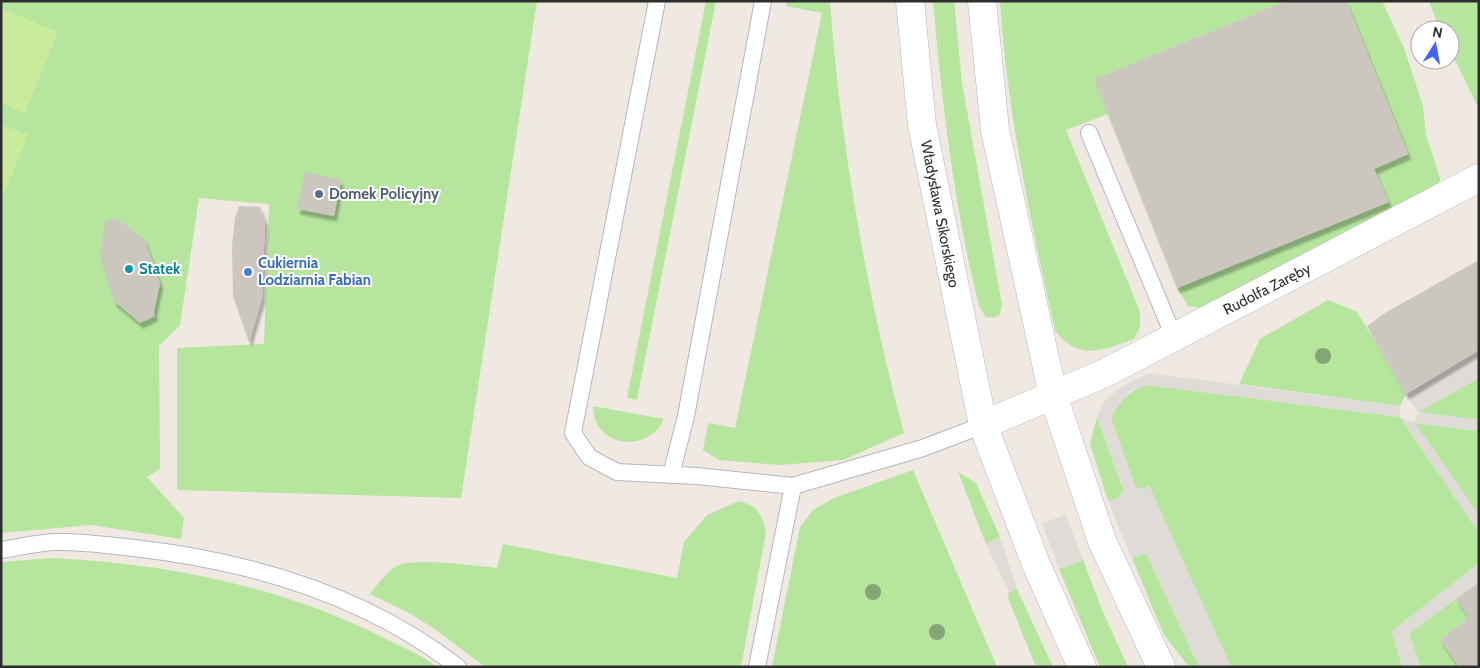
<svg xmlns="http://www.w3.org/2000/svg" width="1480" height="668" viewBox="0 0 1480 668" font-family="Cabin,sans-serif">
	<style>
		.green { fill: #b6e59e }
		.pitch { fill: #c9ec9a }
		.plaza { fill: #dfdcd8 }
		.building { fill: #cbc7bf; filter: url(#shadow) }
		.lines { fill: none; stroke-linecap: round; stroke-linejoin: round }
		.service-casing { stroke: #b4b7c1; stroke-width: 18 }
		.minor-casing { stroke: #b4b7c1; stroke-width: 29 }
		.tertiary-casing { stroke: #b4b7c1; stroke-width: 29 }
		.service { stroke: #fff; stroke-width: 16 }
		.minor { stroke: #fff; stroke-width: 28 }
		.tertiary { stroke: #fff; stroke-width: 28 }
		.tree { fill: #84a574 }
		.service-dot { fill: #5c6f8a; stroke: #fff; stroke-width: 2 }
		.culture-dot { fill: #0f9aa8; stroke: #fff; stroke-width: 2 }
		.shop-dot { fill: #3f7fe0; stroke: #fff; stroke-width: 2 }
		.labels { text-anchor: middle; stroke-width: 4; stroke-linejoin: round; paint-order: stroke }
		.service-label { font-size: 15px; font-weight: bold; fill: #4e5e75; stroke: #fff; text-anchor: start }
		.street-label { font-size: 15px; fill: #2e2e2e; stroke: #fff }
		.shop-label { font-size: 15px; font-weight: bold; fill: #366cbe; stroke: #fff; text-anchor: start }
		.culture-label { font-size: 15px; font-weight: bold; fill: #0d838f; stroke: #fff; text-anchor: start }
	</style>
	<defs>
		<filter id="shadow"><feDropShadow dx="3" dy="5.5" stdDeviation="1" flood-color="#0004"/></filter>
	</defs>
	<rect width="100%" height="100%" fill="#efe9e1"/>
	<path class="green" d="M1 1H537L461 498 177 490V348L264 344 269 204 199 198 180 325 159 346 160 469 147 477 184 518 181 539 91 525 1 533Z
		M706 1H716L637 400 627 398Z
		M787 1H830C840 143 867 295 904 433L843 460 780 465 719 460 703 450 708 423 735 428 822 13 786 6Z
		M933 1H954L962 83 1002 305 1000 314 994 318 986 317 979 306C954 206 942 104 933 1Z
		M1000 1H1286L1094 79 1108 114 1066 130 1140 312V327L1134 339C1103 350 1078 362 1055 330 1031 222 1007 112 1000 1Z
		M1346 1H1382L1404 48 1423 106 1426 135 1440 178 1439 187 1201 308 1188 306 1177 288 1388 202 1374 169 1408 154Z
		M1429 1H1479V109L1450 50V30H1440Z
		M1328 300 1357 312 1406 394 1400 406 1239 384 1260 339Z
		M1479 378V420L1418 412Z
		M1146 385 1400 417 1479 533V563L1392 631 1402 667H1231L1149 486 1136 490 1111 418C1120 400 1128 392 1146 385Z
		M593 406 664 419C647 455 593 447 593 406Z
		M1097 417 1124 492 1118 499 1108 501 1090 443Z
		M1414 423 1479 431V515Z
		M913 470 997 667H772L800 527 813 510 834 498Z
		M958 472 976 483 1000 537 986 544Z
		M739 501C757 506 762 514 766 532L741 667H485L436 630 411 614 370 594C378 584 385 573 397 566 413 557 477 566 497 568L503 544 677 578 684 542 707 515Z
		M1146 553 1199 667H1189L1164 635 1132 558Z
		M54 558C167 564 281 586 384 638 401 647 421 654 437 667H1V562Z
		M1083 560 1102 610 1128 667H1100L1059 569Z
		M1017 589 1053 667H1036L1008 598 1009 592Z
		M1456 599 1469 617 1441 639 1460 667H1420L1409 633Z"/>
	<path class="pitch" d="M1 8 58 32 25 113 1 103Z
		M1 125 28 135 1 202Z"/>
	<path class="plaza" d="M1479 350V378L1419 412 1479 420V431L1415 423 1479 515V533L1400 417 1147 385 1130 391 1119 403 1111 418 1136 489 1149 486 1231 667H1199L1146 553 1132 558 1108 501 1117 499 1124 491 1097 417 1103 403 1122 386 1149 373 1400 406V417L1414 423 1418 412 1406 394Z
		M1066 515 1083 560 1059 569 1042 523Z
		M1000 537 1017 589 1009 592 986 544Z
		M1479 563V582L1409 633 1420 667H1402L1392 631Z"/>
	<path class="building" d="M1286 1H1346L1408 154 1374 169 1389 202 1177 288 1094 79Z
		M305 172 341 180 334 216 297 209Z
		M239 206 260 207 265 221 262 298 249 342 233 296 232 245 235 218Z
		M116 218 144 239 160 283 154 312 155 316 140 323 114 301 100 256 105 222Z
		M1479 260V350L1406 394 1367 326 1385 313Z
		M1479 582V667H1459L1440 640 1469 617 1456 599Z"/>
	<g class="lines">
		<g class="service-casing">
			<path id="service" d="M657 1 573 433 589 457 617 472 697 476 793 486
				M1089 133 1174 337
				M671 475 686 416 763 1
				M1 550C19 547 37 543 54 542 80 541 108 545 134 548 249 561 365 595 458 667
				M757 667 793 486 923 448 983 425"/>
		</g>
		<g class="minor-casing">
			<path id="minor" d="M983 425 1105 373 1479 178"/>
		</g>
		<g class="tertiary-casing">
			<path id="tertiary" d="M910 1 922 125 983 425 1036 564 1082 667
				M982 1 995 130 1053 395 1102 541 1161 667"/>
		</g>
		<use href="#service" class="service"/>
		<use href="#minor" class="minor"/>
		<use href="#tertiary" class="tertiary"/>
	</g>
	<g class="tree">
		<circle cx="1323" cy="356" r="8"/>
		<circle cx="873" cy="592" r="8"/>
		<circle cx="937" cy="632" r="8"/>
	</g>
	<circle class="service-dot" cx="319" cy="194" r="5"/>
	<circle class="culture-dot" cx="129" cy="269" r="5"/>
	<circle class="shop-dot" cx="248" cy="272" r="5"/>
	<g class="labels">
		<g class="service-label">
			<text x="329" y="199">Domek Policyjny</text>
		</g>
		<g class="street-label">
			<text transform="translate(940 214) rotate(79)" y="5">Władysława Sikorskiego</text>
			<text transform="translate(1267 289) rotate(-27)" y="5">Rudolfa Zaręby</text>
		</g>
		<g class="shop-label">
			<text x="258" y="268">Cukiernia<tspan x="258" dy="17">Lodziarnia Fabian</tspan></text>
		</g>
		<g class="culture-label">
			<text x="139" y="274">Statek</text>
		</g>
	</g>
	<rect width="1480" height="668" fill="none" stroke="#2e2e2e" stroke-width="5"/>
	<g transform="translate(1435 45) rotate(11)"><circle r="24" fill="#ffffff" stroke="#ababab"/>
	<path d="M0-4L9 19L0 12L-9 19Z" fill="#4264fb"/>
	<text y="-8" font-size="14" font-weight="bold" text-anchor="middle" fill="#2e2e2e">N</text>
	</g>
</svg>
